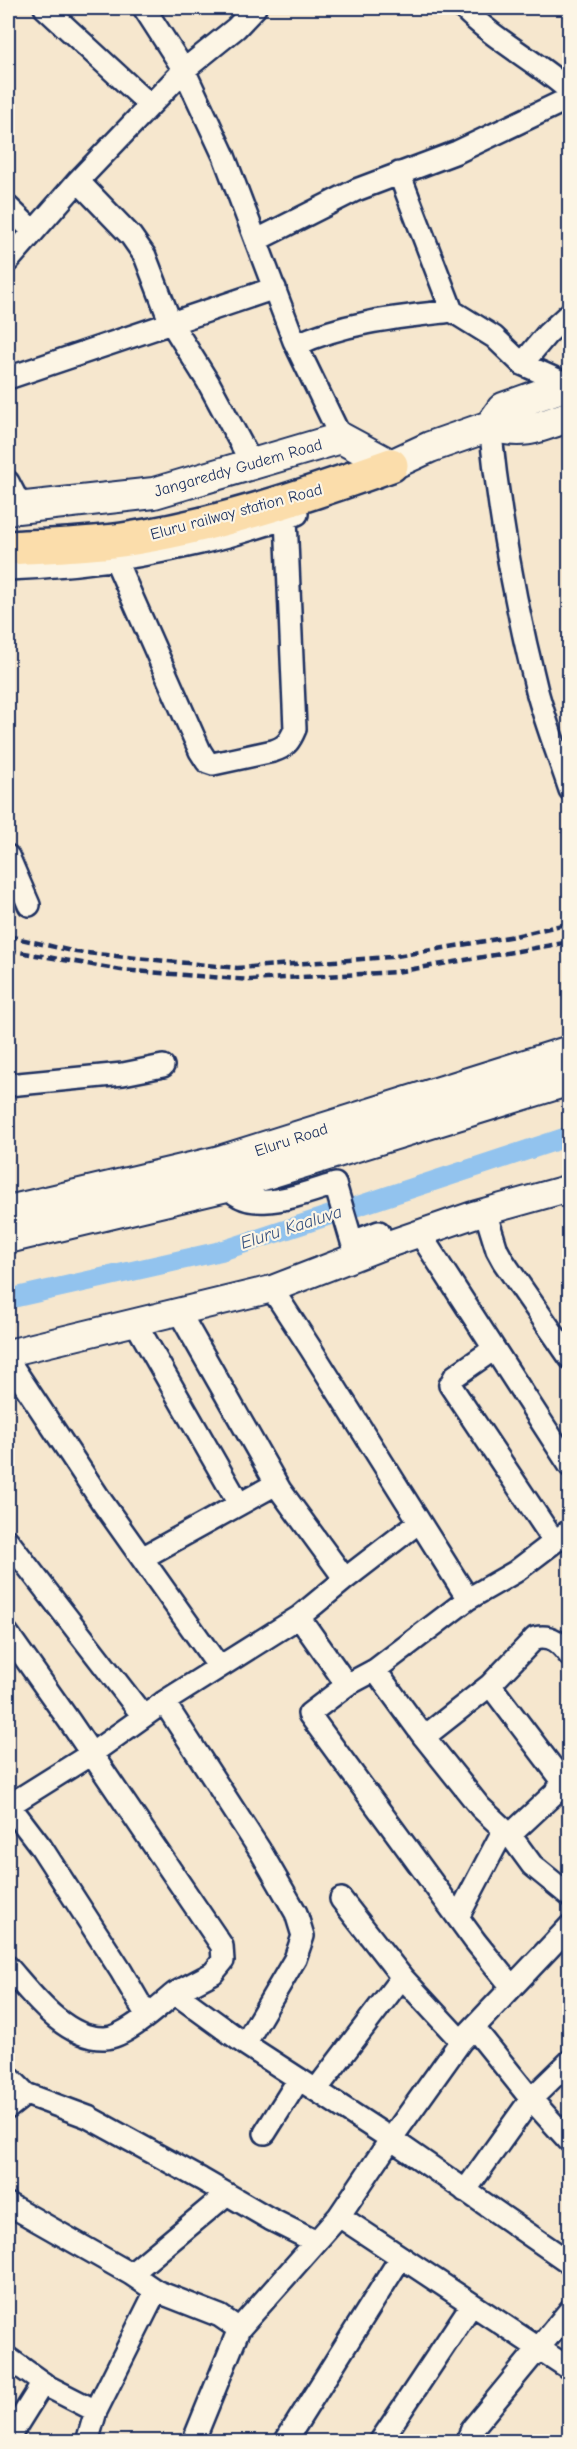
<svg xmlns="http://www.w3.org/2000/svg" width="577" height="2449" viewBox="0 0 577 2449" font-family="'Comic Neue',sans-serif">
	<style>
		.lines { fill: none; stroke-linecap: round; stroke-linejoin: round }
		.canal { stroke: #92c3ee; stroke-width: 20 }
		.minor-casing { stroke: #1b2f5e; stroke-width: 26 }
		.tertiary-casing { stroke: #1b2f5e; stroke-width: 30 }
		.secondary-casing { stroke: #1b2f5e; stroke-width: 34 }
		.primary-casing { stroke: #1b2f5e; stroke-width: 38 }
		.minor { stroke: #fcf5e5; stroke-width: 21 }
		.tertiary { stroke: #fcf5e5; stroke-width: 26 }
		.secondary { stroke: #fcf5e5; stroke-width: 30 }
		.primary { stroke: #fbddab; stroke-width: 33 }
		.rail { stroke: #1b2f5e; stroke-width: 4.5; stroke-dasharray: 9 4.5; stroke-linecap: butt }
		.labels { text-anchor: middle; stroke-width: 4.5; stroke-linejoin: round; paint-order: stroke }
		.street-label { font-size: 16px; fill: #1b2f5e; stroke: #fcf5e5 }
		.water-label { font-size: 18px; font-style: italic; fill: #395482; stroke: #fcf5e5 }
	</style>
	<rect width="100%" height="100%" fill="#f6e7ce"/>
	<filter id="ink" filterUnits="userSpaceOnUse"><feTurbulence type="fractalNoise" baseFrequency=".0167" numOctaves="2"/><feDisplacementMap in="SourceGraphic" scale="12" xChannelSelector="R" yChannelSelector="G"/><feConvolveMatrix kernelMatrix="1 2 1 2 8 2 1 2 1" color-interpolation-filters="sRGB"/></filter>
	<g filter="url(#ink)">
		<g class="lines">
			<path class="canal" d="M8 1299 221 1251 570 1136"/>
			<g class="minor-casing">
				<path id="minor" d="M45 8 150 105
					M144 8 184 70 224 156 294 341 341 438
					M463 8C494 40 536 61 570 91
					M399 173 452 311
					M8 207 33 231
					M257 240 356 190 457 152 570 98
					M8 261 78 181
					M296 345C344 322 400 317 452 311L494 337 522 364 567 384
					M522 364 547 334 570 313
					M8 378 275 288
					M490 426C499 515 515 604 537 691 546 724 559 757 570 790
					M252 464 208 382 170 321 145 256 131 236 78 181 184 70 236 28 255 8
					M8 482 21 507
					M116 561 200 751 207 762 213 764 273 751C286 747 290 741 295 729L286 518
					M8 569C107 565 204 548 297 514
					M8 856 29 905
					M8 1085 123 1074 163 1066
					M224 1176C237 1222 304 1193 335 1184L352 1242 379 1232 383 1246
					M485 1211 497 1250 503 1261 570 1358
					M420 1234 570 1466
					M272 1289 311 1349 468 1599 515 1572 570 1530
					M135 1322 239 1504
					M494 1349 455 1376 450 1385 554 1541
					M8 1360 102 1502 219 1667
					M8 1541 143 1716
					M142 1558 276 1484
					M345 1579 419 1522
					M299 1617 347 1685 375 1670 424 1737 480 1807 510 1835 532 1865 570 1896
					M8 1634 70 1722 222 1946 223 1961 213 1973 175 1993
					M375 1670 468 1599
					M347 1685 309 1714 475 1941 512 1987
					M164 1702 261 1852 296 1913 303 1936 295 1959 245 2044
					M424 1737 490 1685 535 1638C552 1634 560 1643 570 1656
					M9 1805 41 1847 121 1971 147 2016
					M8 1806 91 1754 164 1702 299 1617 345 1579 280 1490 179 1312
					M341 1899 402 1977
					M458 1917 500 1837 510 1835 557 1791 562 1780 490 1685
					M8 1967C31 1993 65 2040 105 2038 126 2037 159 2006 175 1993L245 2044 391 2139 461 2041 570 1926
					M474 2028 531 2099 570 2061
					M8 2076 26 2094
					M316 2090 402 1977 461 2041
					M8 2108 26 2094 88 2117 201 2179 270 2219 316 2242
					M265 2133 299 2079
					M465 2191 531 2099 570 2142
					M8 2204 131 2274 156 2291 220 2316 239 2329 193 2442
					M339 2216 391 2139 570 2263
					M131 2274 227 2194
					M239 2329 339 2216 570 2369
					M8 2358 47 2386 96 2411 156 2291
					M8 2439 43 2383
					M87 2442 96 2411
					M285 2442 401 2257
					M380 2442 472 2304
					M467 2442 472 2429 570 2310"/>
			</g>
			<g class="tertiary-casing">
				<path id="tertiary" d="M8 1353 272 1289 383 1246 473 1215 570 1188"/>
			</g>
			<g class="secondary-casing">
				<path id="secondary" d="M490 426C525 435 537 428 570 416
					M8 509 154 493 341 438 391 465 430 447 490 426 503 408 570 384
					M8 1211 220 1161 570 1051
					M8 1238 227 1186 570 1080"/>
			</g>
			<g class="primary-casing">
				<path id="primary" d="M8 548C45 546 84 545 122 540 212 527 305 496 391 465"/>
			</g>
			<use href="#minor" class="minor"/>
			<use href="#tertiary" class="tertiary"/>
			<use href="#secondary" class="secondary"/>
			<use href="#primary" class="primary"/>
			<path class="rail" d="M8 936 76 952 237 968 390 957 515 936 570 923
				M8 950 121 970 250 980 396 972 570 942"/>
		</g>
	</g>
	<g class="labels">
		<g class="street-label">
			<text transform="translate(238 467) rotate(-16)" y="6">Jangareddy Gudem Road</text>
			<text transform="translate(236 511) rotate(-15)" y="6">Eluru railway station Road</text>
			<text transform="translate(291 1139) rotate(-18)" y="6">Eluru Road</text>
		</g>
		<g class="water-label">
			<text transform="translate(291 1227) rotate(-18)" y="6">Eluru Kaaluva</text>
		</g>
	</g>
	<rect width="577" height="2449" fill="none" stroke="#fcf5e5" stroke-width="30"/>
	<rect x="15" y="15" width="547" height="2419" fill="none" stroke="#1b2f5e" stroke-width="2" filter="url(#ink)"/>
</svg>
